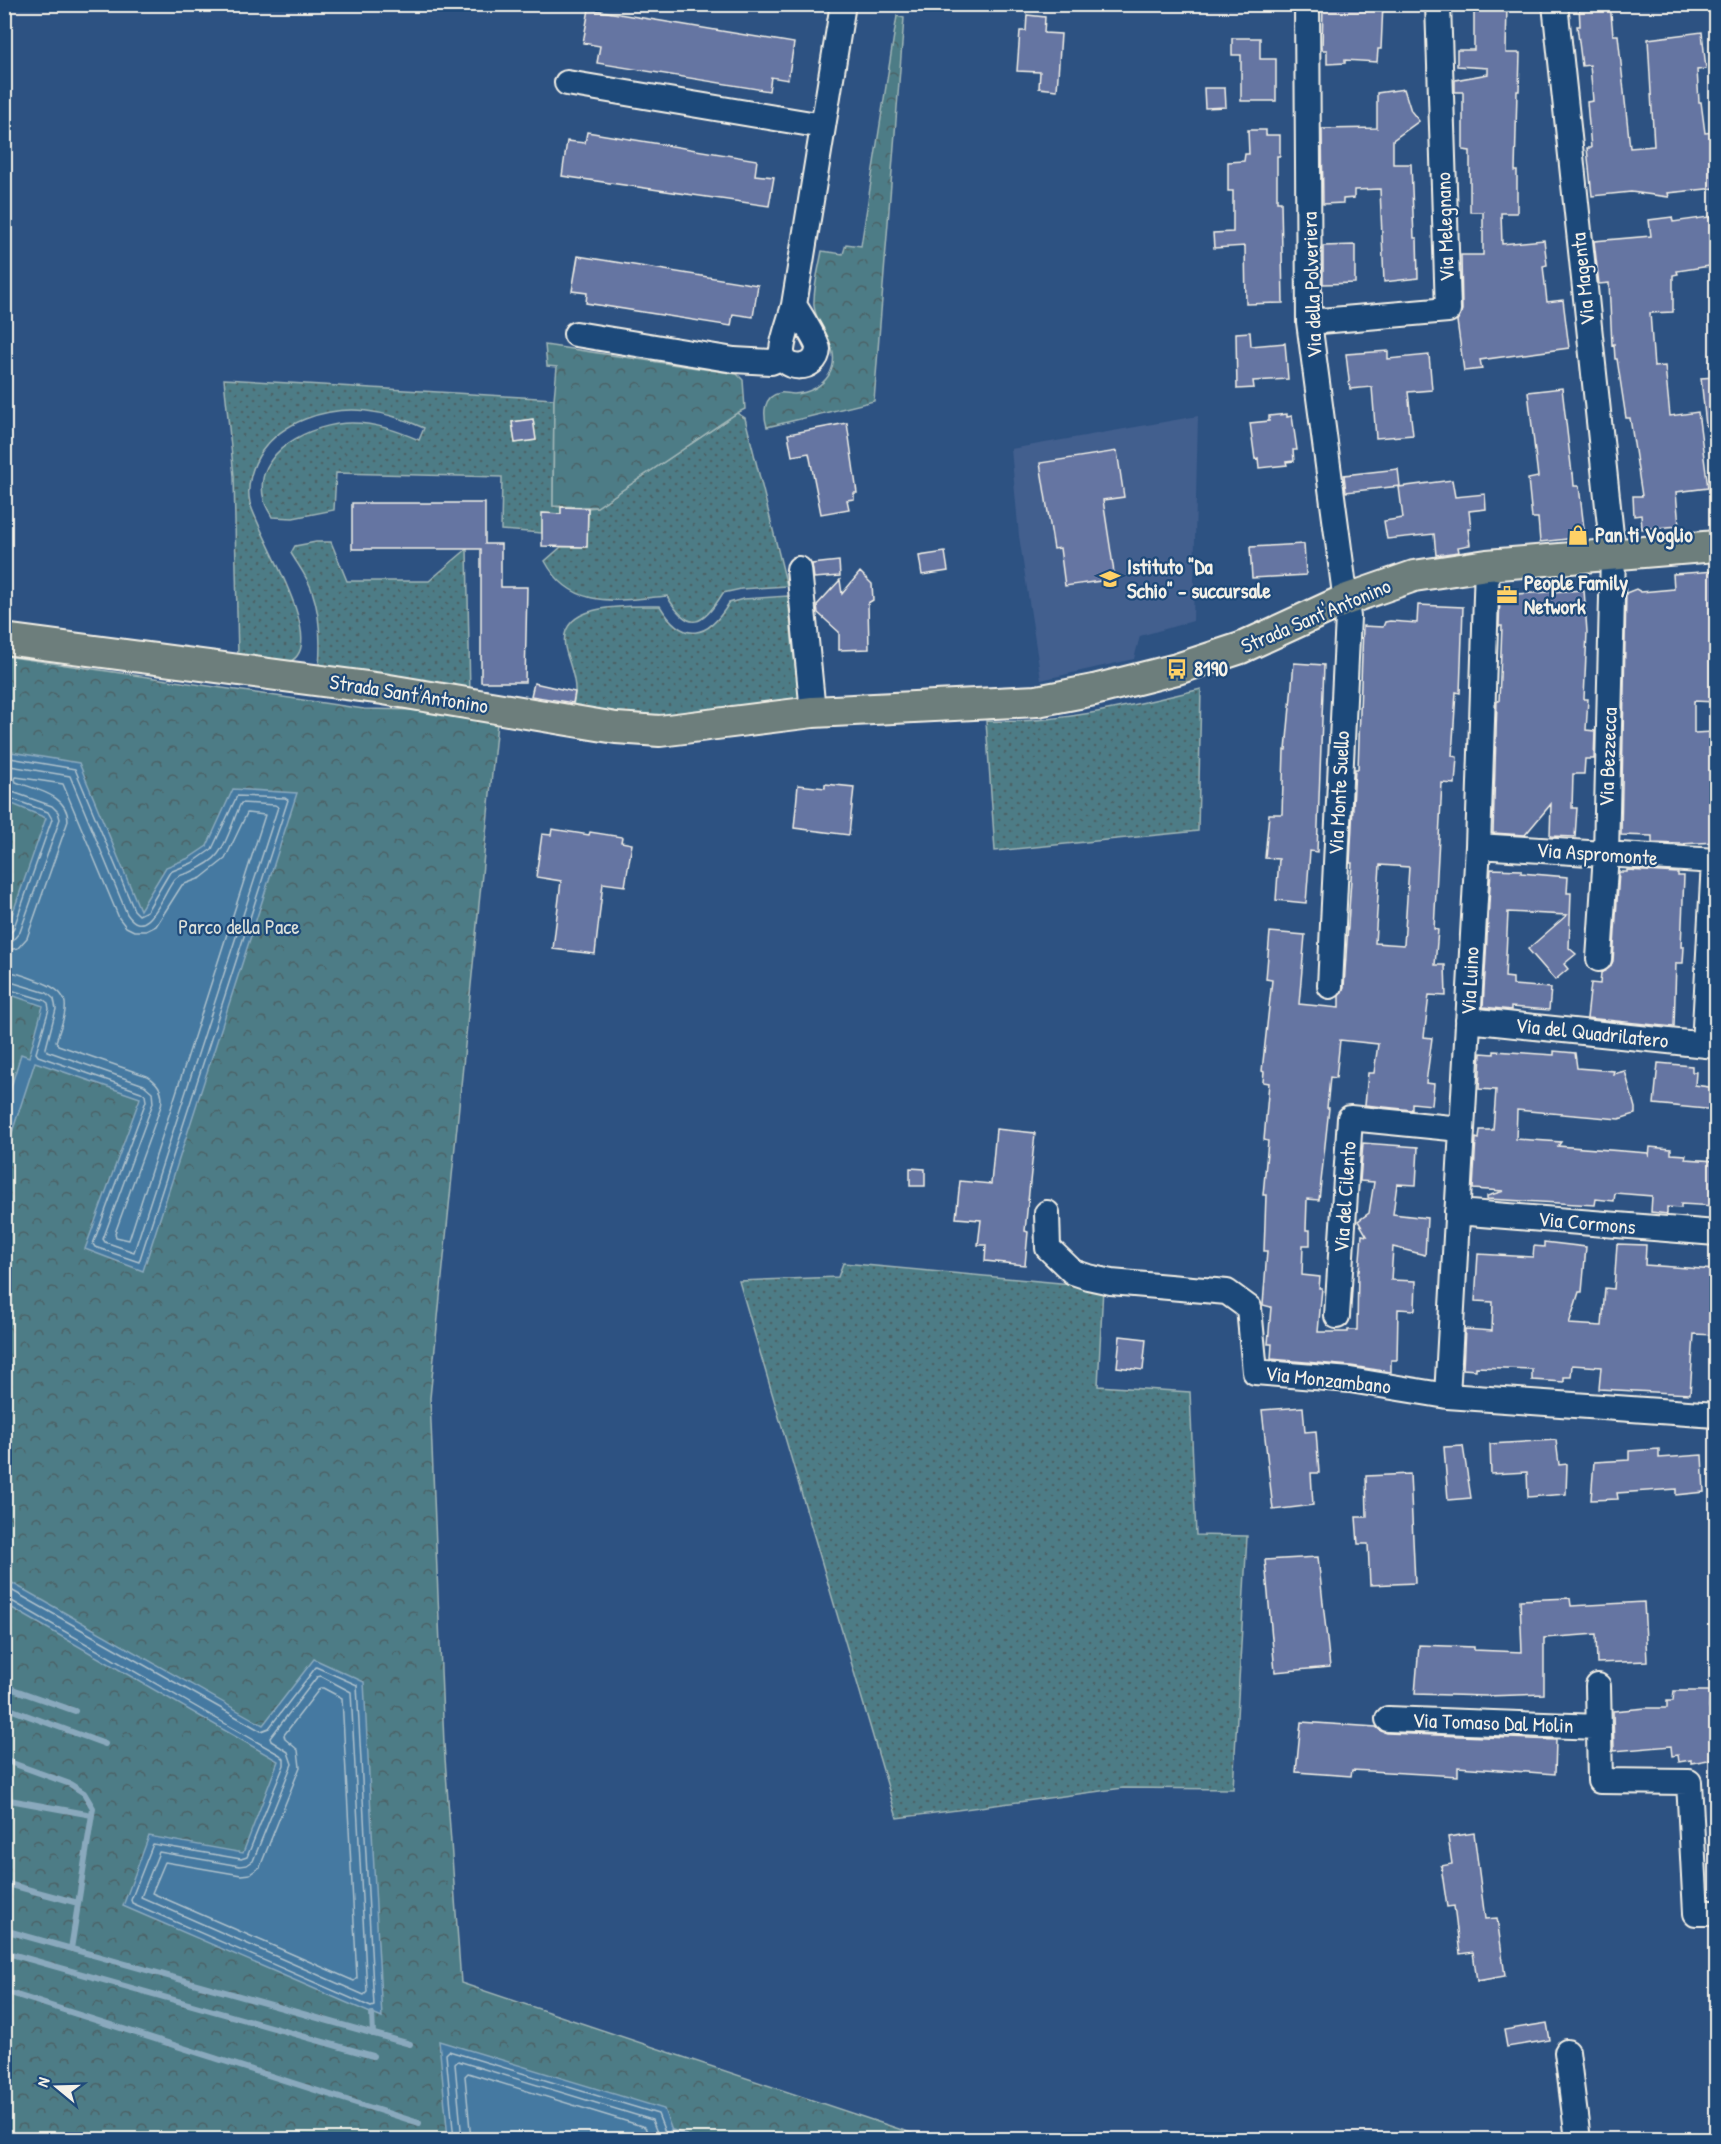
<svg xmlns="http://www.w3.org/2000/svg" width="1721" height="2144" viewBox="0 0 1721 2144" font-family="'Patrick Hand',sans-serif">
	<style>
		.built { fill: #425f8e }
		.grass { fill: url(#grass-dots); stroke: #a1b6b7; stroke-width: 1.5; fill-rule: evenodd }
		.park { fill: url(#park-crowns); stroke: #a1b6b7; stroke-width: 1.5 }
		.water { fill: #4479a1; stroke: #8aa9bd; stroke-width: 1.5 }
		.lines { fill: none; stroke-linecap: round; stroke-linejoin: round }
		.shore { stroke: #aec1cc; stroke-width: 1.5 }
		.stream { stroke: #8aa9bd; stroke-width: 6 }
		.building { fill: #6574a2; stroke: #f4f1e8; stroke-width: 1.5; fill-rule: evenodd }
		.minor-casing { stroke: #f4f1e8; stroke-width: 28 }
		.major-casing { stroke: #f4f1e8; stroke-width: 34 }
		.minor { stroke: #1f4a7a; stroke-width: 24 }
		.major { stroke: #6d7e7c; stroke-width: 30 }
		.labels { text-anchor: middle; stroke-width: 4.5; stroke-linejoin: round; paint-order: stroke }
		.street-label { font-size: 21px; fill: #f4f1e8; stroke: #1f4a7a }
		.poi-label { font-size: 21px; font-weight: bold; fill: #f4f1e8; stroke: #1f4a7a; text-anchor: start }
		.park-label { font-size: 21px; fill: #dbdfd9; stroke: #1f4a7a }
	</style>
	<defs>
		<pattern id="grass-dots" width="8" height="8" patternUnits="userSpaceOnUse" patternTransform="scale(1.5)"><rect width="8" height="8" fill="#4e7c86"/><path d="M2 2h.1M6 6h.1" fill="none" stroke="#4c6266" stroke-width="1.8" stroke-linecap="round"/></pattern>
		<pattern id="park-crowns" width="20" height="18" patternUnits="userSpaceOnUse" patternTransform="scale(1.5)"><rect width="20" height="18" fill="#4e7c86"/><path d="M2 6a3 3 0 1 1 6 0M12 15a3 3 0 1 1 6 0" fill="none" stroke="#4c6266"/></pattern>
	</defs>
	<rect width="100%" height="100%" fill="#2d5282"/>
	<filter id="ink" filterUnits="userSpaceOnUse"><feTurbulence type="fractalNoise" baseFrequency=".0167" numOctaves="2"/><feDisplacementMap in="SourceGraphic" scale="12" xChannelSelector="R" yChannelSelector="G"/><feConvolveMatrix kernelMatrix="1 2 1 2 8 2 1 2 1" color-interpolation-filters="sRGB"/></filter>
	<g filter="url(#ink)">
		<path class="built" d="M1198 416 1193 621 1140 636 1134 659 1041 680 1019 536 1011 449Z"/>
		<path class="grass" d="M224 379 554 399 553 506 561 507V514L543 513 542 533 501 530 502 477 336 473 334 510 293 518 272 517C269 511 265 506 264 500 251 451 313 423 352 423 376 423 398 431 419 440L424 428C384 410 347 403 305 419 287 426 273 436 262 451 252 466 246 486 250 503 259 535 319 629 297 656 295 659 292 660 290 662L238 657 234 476ZM533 419 536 440 515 443 512 422Z
			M737 413 745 418 787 586 741 589 723 593C703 626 689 634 667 596 620 600 572 612 545 561L561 547H587L588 508 597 507Z
			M316 542H331L347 581H429L467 549 470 694 319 667C321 642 320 614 312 591 308 578 298 565 291 553L295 546Z
			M788 596 793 650 800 700 664 717 572 710C573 705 575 698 575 692 576 677 568 662 565 647 557 601 631 606 660 606 683 644 708 639 729 603L743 599Z
			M1201 689 1198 831 995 851 986 721C1059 724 1130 706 1201 689Z
			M843 1263 1103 1287 1098 1386 1190 1392 1196 1535 1247 1536 1233 1789 1123 1788 897 1818 739 1281 838 1277Z"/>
		<path class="park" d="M897 16 904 18 874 401 767 427C763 414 763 396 780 393 784 392 789 394 794 394 808 393 821 387 829 375 844 348 817 331 814 306 813 288 819 268 822 251L843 254 846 244 861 246Z
			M545 345 737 374 743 380 745 409 737 413 597 507 553 506 554 399 557 367 547 366Z
			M5 656 364 709 418 710 497 723 430 1398 444 1744 461 1983 929 2139 5 2140Z"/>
		<path class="water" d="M5 751 79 763 140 910 166 867 189 858 207 846 233 789 297 793 143 1271 85 1249 140 1098 35 1062 5 1154V1107L21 1054 29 1057 43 1006 5 993V935L46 818 5 801Z
			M5 1579 263 1725 314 1659 364 1682 382 2018 123 1906 149 1836 243 1853 278 1761 5 1604Z
			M439 2041 664 2109 675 2139H448Z"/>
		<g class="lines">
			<path class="shore" d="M4 757 75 769 134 910 139 915 147 911 170 872 192 863 212 849 237 796 285 798 288 800 139 1262 95 1247 93 1244 146 1101 145 1095 141 1092 38 1056 36 1053 49 1009 48 1003 44 1000 4 988
				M4 765 70 776 127 914C148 945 164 890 175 879 178 875 186 874 191 872 200 868 213 861 218 854 229 840 233 819 241 803L275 805 278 807 134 1252 105 1242 103 1239 153 1103 152 1092 144 1085 47 1051 46 1048 56 1009 54 999 47 993 4 980
				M4 789 52 806 58 812 60 819 20 932 13 940 4 942
				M4 796 48 812 52 819 13 930 10 933 4 934
				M4 951 18 948 27 938 68 821C68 795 37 790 16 782L15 779 16 777 63 784 119 918 126 927 134 931H146L156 926 182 885 201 878 225 859 247 813 265 815 129 1240 116 1237 115 1233 161 1106C164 1093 159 1083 147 1076L58 1045 56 1042C66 1009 77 994 36 980 26 976 15 972 4 971
				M4 1586 261 1731 269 1728 316 1667 357 1685 374 2006 371 2007 132 1903 131 1900 153 1844 241 1859 247 1857 284 1765V1759L280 1755 10 1600H4
				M321 1676 351 1692 367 1992 364 1995 141 1897 159 1852 240 1866 247 1865 253 1861 292 1764 288 1752 271 1741 270 1738 317 1677Z
				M320 1688H323L342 1698 357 1978 354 1981 152 1893 165 1862 241 1875 250 1874 260 1867 300 1767 298 1750 285 1739 284 1735Z
				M454 2140 446 2054 449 2051 658 2114 668 2140
				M462 2140 455 2064 458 2061 652 2120 660 2140
				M471 2140 465 2076 468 2073 645 2127 650 2140"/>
			<path class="stream" d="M4 1686 75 1711
				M4 1707 105 1744
				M4 1760 70 1784 84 1793 93 1808 71 1949
				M4 1799 92 1815
				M4 1883 78 1903
				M4 1930 410 2044
				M4 1952 373 2056
				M4 1991 419 2123
				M372 2014 373 2034
				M672 2132 694 2140"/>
		</g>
		<path class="building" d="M1323 4H1383L1381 49H1378L1377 62 1345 60V63L1327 64V50H1322Z
			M1474 4H1507L1506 53H1520L1519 91H1517L1515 171H1517V213H1501L1502 244 1544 240 1547 265 1543 266 1547 302 1563 300 1569 348 1480 360 1482 369 1464 371 1457 321 1462 310 1461 255H1483V212H1470V151L1463 150V92H1455V80L1488 74V68L1457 66V50H1474Z
			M1579 4H1610L1613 35H1618L1630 148 1654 146 1648 39 1702 32 1706 69 1697 70 1699 102H1701L1705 133 1716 132V188L1668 193 1669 197 1631 192 1592 196 1587 148H1591L1587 102 1593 101 1590 65 1582 66 1577 26H1580Z
			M589 9 794 43 788 80 771 77 769 91 597 63 600 46 583 43Z
			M1027 15 1045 17 1044 33 1061 34 1057 90 1039 88 1040 72 1017 71 1020 31H1026Z
			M1232 38H1260V59H1276V101H1241V55H1232Z
			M1204 88H1225L1226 107 1205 108Z
			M1404 89 1411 111 1419 121 1393 140V164H1411L1414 238H1417L1418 278 1384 282 1380 189 1354 190V198L1343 199V203L1323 204 1322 129 1377 128V93Z
			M1248 130H1266V135H1280V156H1277V202H1281L1283 303 1246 304 1245 246 1214 248 1213 233 1233 232V191H1228V162L1244 161 1245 154H1249Z
			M587 132 757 160 755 175 774 177 769 206 562 176 567 141 585 143Z
			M1716 216V265L1677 271 1678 274 1673 275V312L1650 313 1654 367 1665 366 1670 416 1698 412 1708 488 1676 492 1679 526 1642 529 1641 515 1634 516 1633 496H1642L1630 418H1626L1617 359H1615L1614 344 1612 345 1609 283 1599 284 1594 241 1651 236 1649 220 1672 217 1673 222Z
			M1355 245V283L1323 284V246Z
			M578 256 758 285 753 317 733 314 731 326 586 303 587 293 572 291Z
			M1250 332 1251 346 1285 343 1288 379 1253 381 1254 388 1237 389 1236 333Z
			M1388 351V359L1429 355 1432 390 1408 392 1413 435 1376 438 1372 387 1350 389 1346 354Z
			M1716 377V425L1706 426 1701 378Z
			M1562 388 1572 474 1573 473 1574 486H1579L1585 537 1540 542 1538 518H1532L1528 479 1538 477 1528 392Z
			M1287 414V417L1292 416 1297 450H1293L1294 461 1286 462 1287 465 1259 468 1258 458 1255 459 1250 423 1269 421V416Z
			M533 419 536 440 515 443 512 422Z
			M847 423 857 493H854V499L847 500 849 509 821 514 809 453 792 456 788 434Z
			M1117 451 1124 497 1103 500 1115 579 1065 586 1060 548 1054 549 1040 463Z
			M1398 469 1400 486 1346 492 1344 475Z
			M1452 480 1455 497 1485 494 1486 509 1469 511 1471 529H1468L1470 545 1458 547 1459 552 1436 555 1434 534 1387 539 1384 521 1403 518 1399 487Z
			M352 503H485V544H501V587H527L525 682H481V549H352Z
			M561 507 588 508 587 547 542 546V513L561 514Z
			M1304 544 1306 575 1252 578 1250 547Z
			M945 552 948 571 922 575 919 556Z
			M839 561 840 576 814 578 812 564Z
			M1716 571V702L1694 701V733L1713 732 1716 782V842L1680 844 1652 843V836L1621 835 1626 593 1636 589 1641 592 1674 589 1673 574Z
			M860 572 872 584 873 600 868 603 869 649 839 650V632L818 613 817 605 840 580 842 594Z
			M1584 590 1587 632 1584 699H1588L1586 730 1595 731 1594 759H1585L1584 774H1573L1572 808H1577L1575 837 1550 836 1551 804 1525 835 1493 833 1497 701H1499L1502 626H1499L1500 595Z
			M1418 605 1463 607 1460 693 1456 692 1452 756 1457 757 1455 784 1442 783 1434 929 1438 930 1435 965H1445L1446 996 1429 995 1424 1037 1432 1038 1426 1083 1434 1084 1432 1105 1412 1103V1110L1365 1105 1368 1073H1374L1378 1044 1340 1040 1336 1078 1330 1077 1327 1108H1329L1319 1200 1307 1199 1306 1230H1310V1245H1303L1302 1275 1320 1277 1319 1288H1322L1318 1332H1348V1330H1357L1358 1270 1359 1271 1362 1235 1367 1236 1358 1221 1369 1213 1374 1182 1360 1181 1363 1143 1418 1147 1416 1185 1397 1184 1393 1214 1427 1218 1425 1255 1393 1247 1391 1280 1416 1281 1415 1310 1398 1309 1397 1360H1391V1372L1351 1366 1271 1359 1272 1344H1268L1271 1307 1263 1305 1267 1251H1264L1266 1195H1263L1268 1141 1264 1140 1269 1083 1263 1082 1264 1072 1262 1071 1272 980 1266 979 1270 932 1305 935 1299 1004 1339 1008V996L1344 987 1352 863H1350L1355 769H1358L1363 626 1383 627 1385 622 1390 621 1417 623ZM1380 865 1409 867 1404 945 1375 943Z
			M1294 663 1324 665 1317 852 1310 851 1306 903 1276 900 1279 859 1265 858 1269 814H1282L1284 750H1286Z
			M534 683 575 692 573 703 531 696Z
			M825 784 854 787 849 835 794 828 798 785 825 788Z
			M552 829 589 835 590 832 622 837 621 842 632 844 625 886 603 883 595 954 553 949 561 881 536 877 542 834 551 835Z
			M1491 869 1521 870V873L1568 877 1567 893H1571L1569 948 1576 954 1564 964 1568 969 1555 980 1528 949 1567 915 1508 912 1505 977 1513 978V985L1551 988 1549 1010 1511 1007V1010L1483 1007Z
			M1627 870 1678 873V876H1684L1681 947H1684L1683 963H1676L1674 1027 1587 1018 1591 983 1600 984 1601 973 1610 967 1613 961 1619 872H1627Z
			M1494 1051 1554 1055V1051L1575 1053 1577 1068 1614 1071 1613 1074 1625 1071 1635 1108V1114L1619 1119 1517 1110 1516 1139 1561 1142 1558 1146 1648 1153 1649 1157 1650 1147 1671 1149V1154L1686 1155 1685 1159 1716 1161V1206L1681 1204V1208L1667 1207V1214L1651 1212 1652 1196 1615 1193 1614 1201 1596 1199 1595 1205 1487 1199V1196L1504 1191 1473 1189 1476 1138 1479 1139 1480 1130H1493L1496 1090 1479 1089 1481 1053 1494 1054Z
			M1658 1063 1692 1066V1072H1696L1695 1085 1716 1088V1110L1654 1104Z
			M996 1129 1035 1133 1025 1231 1028 1232 1025 1265 985 1261 986 1245H978L981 1220 956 1218 960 1181 991 1184Z
			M910 1168 925 1169V1186H910Z
			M1544 1242 1586 1247 1582 1292H1579L1569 1324 1602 1326 1605 1288 1614 1289 1617 1244 1646 1245 1645 1265 1716 1270V1335L1694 1334 1690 1394 1599 1389 1601 1367 1572 1365 1571 1377H1564V1382L1532 1380V1369L1476 1367V1370L1463 1369 1465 1329 1492 1331 1493 1302 1475 1301 1478 1254 1533 1257 1534 1246 1544 1247Z
			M1120 1336 1146 1339 1143 1370 1117 1367Z
			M1303 1407 1305 1432 1316 1431 1319 1473H1311L1313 1505 1273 1510 1262 1410Z
			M1556 1440 1559 1465 1567 1464 1566 1494 1528 1497 1527 1472 1491 1474 1490 1444Z
			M1463 1446 1471 1498 1448 1500 1444 1447Z
			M1659 1449V1458L1702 1455 1704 1492 1676 1495V1489L1617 1493 1618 1499 1591 1500 1594 1462 1629 1460V1451Z
			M1410 1474 1415 1583 1370 1585 1368 1544H1358L1356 1517H1367L1366 1476Z
			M1318 1557 1330 1667 1275 1672 1265 1560Z
			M1570 1598 1571 1606 1644 1602 1647 1661 1597 1663 1596 1634 1544 1638V1694L1486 1696 1415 1694 1419 1645 1474 1647V1650L1522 1652 1520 1600Z
			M1674 1691H1710L1709 1708 1714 1709 1715 1741 1711 1742 1714 1759 1691 1763V1760L1679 1762 1678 1755 1672 1756 1671 1746 1614 1751 1613 1711 1646 1708H1667V1701H1673Z
			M1301 1722 1376 1727 1381 1731 1387 1733 1556 1740 1555 1774 1458 1767V1776L1352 1770 1351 1776 1296 1772Z
			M1474 1833 1485 1919 1497 1918 1505 1976 1477 1981 1473 1952 1460 1954 1454 1906 1447 1907 1441 1866 1452 1864 1448 1837Z
			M1547 2023 1550 2040 1507 2047 1504 2030Z"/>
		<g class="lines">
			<g class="minor-casing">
				<path id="minor" d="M1307 4 1309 322 1348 617 1330 986
					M1555 4 1613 554 1606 854 1599 959
					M567 83 823 126
					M794 305C799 313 818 343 818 349 817 372 781 372 782 350 783 337 791 318 794 305L843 4
					M1309 322 1448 310 1438 4
					M576 334 734 360 771 362 783 357
					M799 569 813 712
					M1478 846 1716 861
					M1468 1020 1716 1046
					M1704 1045 1714 862
					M1457 1212 1716 1233
					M1047 1213 1048 1248 1073 1272 1088 1277 1111 1282 1227 1292 1249 1308 1255 1372 1350 1380 1447 1396 1716 1415
					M1337 1316 1350 1118 1461 1129
					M1447 1396 1478 846 1487 565
					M1598 1686 1600 1781 1689 1782 1696 1913H1716
					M1388 1719 1599 1727
					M1567 2052 1578 2140"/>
			</g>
			<g class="major-casing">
				<path id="major" d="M4 639 383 689 616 728 660 731 813 712 1037 701 1094 690 1177 669 1241 648 1345 600 1414 576 1487 565 1716 546"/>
			</g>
			<use href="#minor" class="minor"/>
			<use href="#major" class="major"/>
		</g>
	</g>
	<defs>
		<g id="shop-bare" transform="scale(1.62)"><path d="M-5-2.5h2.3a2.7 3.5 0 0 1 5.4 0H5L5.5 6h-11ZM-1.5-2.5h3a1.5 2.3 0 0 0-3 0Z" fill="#ffd166" stroke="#1f4a7a" stroke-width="2.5" paint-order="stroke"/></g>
		<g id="school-bare" transform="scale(1.62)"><path d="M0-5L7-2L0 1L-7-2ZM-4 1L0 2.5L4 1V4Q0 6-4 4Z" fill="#ffd166" stroke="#1f4a7a" stroke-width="2.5" paint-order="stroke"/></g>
		<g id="office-bare" transform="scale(1.62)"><path d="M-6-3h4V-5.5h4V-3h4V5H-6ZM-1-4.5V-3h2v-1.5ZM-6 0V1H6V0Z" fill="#ffd166" stroke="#1f4a7a" stroke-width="2.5" paint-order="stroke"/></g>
		<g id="bus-bare" transform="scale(1.62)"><path d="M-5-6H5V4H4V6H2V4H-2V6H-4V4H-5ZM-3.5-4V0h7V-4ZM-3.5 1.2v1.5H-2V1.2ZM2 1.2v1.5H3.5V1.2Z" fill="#ffd166" stroke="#1f4a7a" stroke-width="2.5" paint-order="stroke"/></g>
	</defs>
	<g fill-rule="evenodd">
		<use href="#shop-bare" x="1578" y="535"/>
		<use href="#school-bare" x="1110" y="579"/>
		<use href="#office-bare" x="1507" y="595"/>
		<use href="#bus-bare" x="1177" y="669"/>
	</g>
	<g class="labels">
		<g class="street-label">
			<text transform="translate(1445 227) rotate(-92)" y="7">Via Melegnano</text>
			<text transform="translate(1583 279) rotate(-96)" y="7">Via Magenta</text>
			<text transform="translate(1312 285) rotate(-92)" y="7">Via della Polveriera</text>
			<text transform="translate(1316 616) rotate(-23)" y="7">Strada Sant'Antonino</text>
			<text transform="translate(409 694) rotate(9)" y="7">Strada Sant'Antonino</text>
			<text transform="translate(1608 757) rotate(-88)" y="7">Via Bezzecca</text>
			<text transform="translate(1339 793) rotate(-87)" y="7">Via Monte Suello</text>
			<text transform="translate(1597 854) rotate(4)" y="7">Via Aspromonte</text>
			<text transform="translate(1470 981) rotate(-87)" y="7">Via Luino</text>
			<text transform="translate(1592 1033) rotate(6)" y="7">Via del Quadrilatero</text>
			<text transform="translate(1345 1197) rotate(-86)" y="7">Via del Cilento</text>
			<text transform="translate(1587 1223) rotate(5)" y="7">Via Cormons</text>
			<text transform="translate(1328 1380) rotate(6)" y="7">Via Monzambano</text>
			<text transform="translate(1493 1723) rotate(2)" y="7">Via Tomaso Dal Molin</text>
		</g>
		<g class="poi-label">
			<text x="1595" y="542">Pan ti Voglio</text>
			<text x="1127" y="574">Istituto "Da<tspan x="1127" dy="24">Schio" - succursale</tspan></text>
			<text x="1524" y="590">People Family<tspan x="1524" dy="24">Network</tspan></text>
			<text x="1194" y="676">8190</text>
		</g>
		<g class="park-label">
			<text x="239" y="934">Parco della Pace</text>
		</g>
	</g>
	<rect width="1721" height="2144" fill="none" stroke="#1f4a7a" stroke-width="24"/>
	<rect x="12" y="12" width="1697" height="2120" fill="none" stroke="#f4f1e8" stroke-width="2" filter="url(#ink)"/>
	<g transform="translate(57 2087) rotate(289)" stroke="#1f4a7a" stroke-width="4.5" paint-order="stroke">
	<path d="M0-4.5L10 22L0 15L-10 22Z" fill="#f4f1e8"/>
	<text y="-9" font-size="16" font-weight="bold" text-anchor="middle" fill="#f4f1e8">N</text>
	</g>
</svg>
